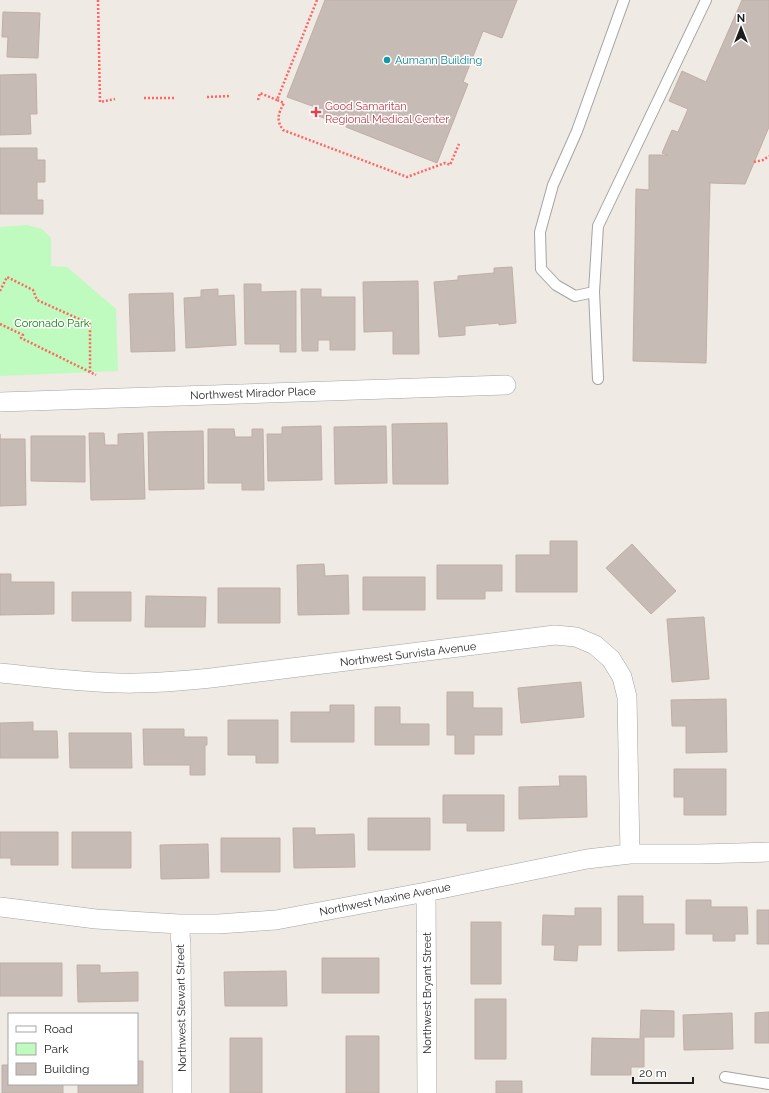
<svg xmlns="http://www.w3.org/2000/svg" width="769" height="1093" viewBox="0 0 769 1093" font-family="Raleway,sans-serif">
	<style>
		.park { fill: #bffbbe }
		.building { fill: #c7bbb6; stroke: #c1aea5 }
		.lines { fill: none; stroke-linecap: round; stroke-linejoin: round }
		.lane-casing { stroke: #a4a4a4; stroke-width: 12 }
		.street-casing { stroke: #a4a4a4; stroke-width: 20 }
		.path { stroke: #ff6564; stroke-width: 2.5; stroke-dasharray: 2 2; stroke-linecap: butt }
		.lane { stroke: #fff; stroke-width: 10 }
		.street { stroke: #fff; stroke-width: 19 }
		.culture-dot { fill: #0f9aa8; stroke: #fff; stroke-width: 1.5 }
		.health-dot { fill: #e0444e; stroke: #fff; stroke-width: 1.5 }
		.labels { text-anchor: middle; stroke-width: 3; stroke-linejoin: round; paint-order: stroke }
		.culture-label { font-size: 11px; fill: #0d838f; stroke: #fff; text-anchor: start }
		.health-label { font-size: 11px; fill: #be3a42; stroke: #fff; text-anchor: start }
		.park-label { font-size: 11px; fill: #098007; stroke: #fff }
		.street-label { font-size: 11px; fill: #1d1d1d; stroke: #fff }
	</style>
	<rect width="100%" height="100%" fill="#efeae3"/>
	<path class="park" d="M27 225 42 229 51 238V266L67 267 116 309 118 371 0 376V227Z"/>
	<path class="building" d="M325 0H517L502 38 483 31 463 82 468 84 437 163 346 127 349 121 329 113 327 119 312 114 315 107 287 97Z
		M742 0H769V127L745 184 710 183 706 363 633 361 636 189 649 190V155H668L662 153 672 130 678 132 688 109 669 101 682 71 706 82Z
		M3 12 40 13 38 58 7 57 8 37H2Z
		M36 74 37 114H30L31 134 0 135V75Z
		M0 148H37V160H45V182H37V200H43V214H0Z
		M512 267 516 323 499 325V323L465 326V335L439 337 434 282 458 280V276L494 273V268Z
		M418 281 419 354H393V331L364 332 363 282Z
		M244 284H261V292L296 291V352H280V344H245Z
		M218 289V296L234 295 236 345 186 348 184 298 201 297V290Z
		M301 289H321V297H355V350H330V340H318V351H302Z
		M173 293 175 351 131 352 129 294Z
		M447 423 448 484H393L392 424Z
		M321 426 322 480 268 481 267 434H282V427Z
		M386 426 387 483 335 484 334 427Z
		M208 429H234L235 437H252V429H263L264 490H242V483H208Z
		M203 431 204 489 149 490 148 432Z
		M89 433H104L105 445H118V434L143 433 145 499 91 500Z
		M0 434V439H25L26 505 0 506Z
		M31 436H85V482L31 481Z
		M550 541H577V592H516V555H550Z
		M632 544 676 591 651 614 606 568Z
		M324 564 325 576 348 575 349 614 298 615 297 565Z
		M437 565H502V591H485V599H437Z
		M0 574H11V582H54V614L0 615Z
		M363 577H425V610H363Z
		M218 588H280V623H218Z
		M72 592H131V621H72Z
		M146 596 206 597 205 627H145Z
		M704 617 709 679 672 682 667 619Z
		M581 682 584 717 521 723 518 688Z
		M447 692H473V708H502V735H474V754H455V735H447Z
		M726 699 727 752 686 753V726H672L671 700Z
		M330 705H354V742H291V712H330Z
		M375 707H400V724H429V745H375Z
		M228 720H278V763H256V755H228Z
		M33 722V731H57L58 758H0V723Z
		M143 729H184V737H207V745H205V775H190V765H144Z
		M69 733H131L132 768H70Z
		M674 769H726V815H684V797H674Z
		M559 776H586L587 817 519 819V787L560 786Z
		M443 795H504V831H467V823H443Z
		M368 818H430V850H368Z
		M293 828H315V835L354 834 355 867 294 868Z
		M0 832H58V865H11V858H0Z
		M72 832H131V868H72Z
		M221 838H280V872H221Z
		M208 844 209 878 161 879 160 845Z
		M618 896H643V924H674V950L618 951Z
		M686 900H711V907H747L748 934H735V941H713V934H686Z
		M575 908H601V945H578L577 961 554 960 555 945H542L543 915 575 916Z
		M757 910H769V944H757Z
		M471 922H501V984H471Z
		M322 958H379V993H322Z
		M0 963H62V996H0Z
		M77 965H100V973L138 972V1001L78 1002Z
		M286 971 287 1006H225L224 972Z
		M475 999H506V1059H475Z
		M641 1010 674 1011V1037H644V1067H631V1075H591L592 1038 640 1039Z
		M769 1012V1043H755V1013Z
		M732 1013 733 1049 684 1050 683 1015Z
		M346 1036H379V1093H346Z
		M230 1038H262V1093H230Z
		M137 1061H143V1093H78V1084H137Z
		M2 1065H9V1084H63V1093H2Z
		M496 1081H522V1093H496Z"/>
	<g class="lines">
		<g class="lane-casing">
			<path id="lane" d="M594 292 575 296 556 285 541 269 540 232 553 185 577 131 624 0
				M598 379 594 292 598 226 706 0
				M725 1077 769 1084"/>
		</g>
		<g class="street-casing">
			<path id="street" d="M0 402 506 385
				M0 673C40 677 79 682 119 683 150 684 181 681 211 678L555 635 576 637 595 645 611 659 622 677 627 697 630 854
				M426 892 427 1093
				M0 907 96 919 179 924H218L276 920 426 892 587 859 630 854H699L769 852
				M179 924 181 944 182 1093"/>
		</g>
		<path class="path" d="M98 0 100 102 115 99
			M317 0 277 100 284 103C278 114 276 120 283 130L407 177 445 163 450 165 459 144
			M207 97 230 96
			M144 98H174
			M258 100 260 93 277 100
			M754 162 763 160 769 156
			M0 291 7 277 33 290 37 300 90 324V372
			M0 324 23 335 21 338 96 375"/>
		<use href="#lane" class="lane"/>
		<use href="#street" class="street"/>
	</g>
	<circle class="culture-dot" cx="387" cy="60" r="4"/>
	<path class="health-dot" d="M314 106h4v4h4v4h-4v4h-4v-4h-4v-4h4z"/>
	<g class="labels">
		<g class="culture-label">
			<text x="395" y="64">Aumann Building</text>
		</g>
		<g class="health-label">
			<text x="325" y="110">Good Samaritan<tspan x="325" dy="13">Regional Medical Center</tspan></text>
		</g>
		<g class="park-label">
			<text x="52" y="327">Coronado Park</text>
		</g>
		<g class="street-label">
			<text transform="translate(253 393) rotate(-2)" y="4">Northwest Mirador Place</text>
			<text transform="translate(408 654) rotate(-7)" y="4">Northwest Survista Avenue</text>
			<text transform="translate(385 899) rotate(-11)" y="4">Northwest Maxine Avenue</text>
			<text transform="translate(427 993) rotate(-90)" y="4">Northwest Bryant Street</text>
			<text transform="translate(181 1008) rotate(-91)" y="4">Northwest Stewart Street</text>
		</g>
	</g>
	<rect x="8" y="1013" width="130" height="72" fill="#ffffff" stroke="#a5a5a5"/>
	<rect x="16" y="1026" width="20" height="6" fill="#ffffff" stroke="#a5a5a5"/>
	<text x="44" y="1033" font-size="12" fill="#1d1d1d">Road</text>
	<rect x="16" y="1043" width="20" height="12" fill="#bffbbe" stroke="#a5a5a5"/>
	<text x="44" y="1053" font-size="12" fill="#1d1d1d">Park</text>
	<rect x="16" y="1063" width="20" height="12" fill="#c7bbb6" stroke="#a5a5a5"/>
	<text x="44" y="1073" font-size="12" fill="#1d1d1d">Building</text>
	<g transform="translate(741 28)" stroke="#ffffff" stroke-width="3" paint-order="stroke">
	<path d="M0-3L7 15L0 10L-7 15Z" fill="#1d1d1d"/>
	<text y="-6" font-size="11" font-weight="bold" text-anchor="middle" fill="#1d1d1d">N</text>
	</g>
	<path d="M633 1077v6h60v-6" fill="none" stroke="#1d1d1d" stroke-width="2"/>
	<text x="639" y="1077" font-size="12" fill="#1d1d1d" stroke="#ffffff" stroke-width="3" paint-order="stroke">20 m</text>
</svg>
